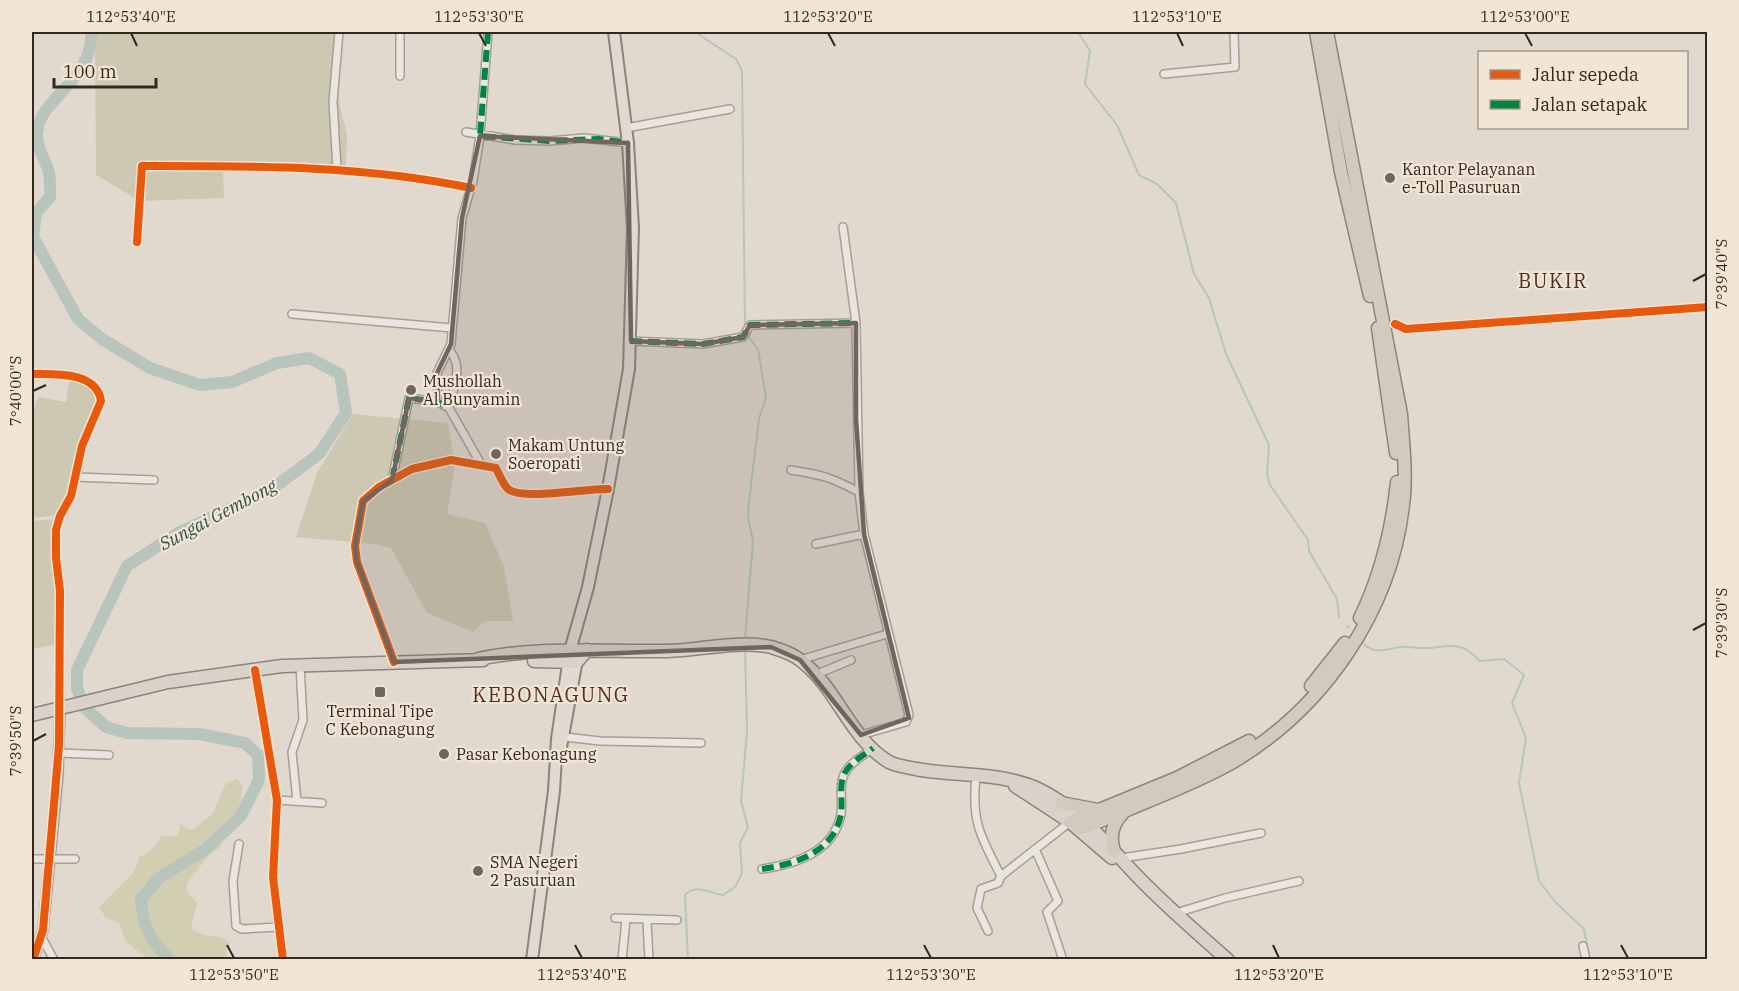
<svg xmlns="http://www.w3.org/2000/svg" width="1739" height="991" viewBox="0 0 1739 991" font-family="'IBM Plex Serif',serif">
	<style>
		.green { fill: #d2ceb2 }
		.cemetery { fill: #ccc8b1 }
		.lines { fill: none; stroke-linecap: round; stroke-linejoin: round }
		.stream { stroke: #b8c5bc; stroke-width: 2 }
		.river { stroke: #b8c5bc; stroke-width: 12 }
		.minor-casing { stroke: #a69f97; stroke-width: 10 }
		.tertiary-casing { stroke: #a69f97; stroke-width: 12 }
		.primary-casing { stroke: #8c847e; stroke-width: 14 }
		.trunk-casing { stroke: #8c847e; stroke-width: 15 }
		.motorway-casing { stroke: #8c847e; stroke-width: 15 }
		.minor { stroke: #eae5de; stroke-width: 7 }
		.tertiary { stroke: #eae5de; stroke-width: 9 }
		.primary { stroke: #e1dad1; stroke-width: 10 }
		.trunk { stroke: #dad2c8; stroke-width: 12 }
		.motorway { stroke: #d3c9bf; stroke-width: 12 }
		.quiet { stroke: #00873e; stroke-width: 6; stroke-dasharray: 12 6; stroke-linecap: butt }
		.cycleway-casing { stroke: #f1e5d5; stroke-width: 11 }
		.cycleway { stroke: #e8590c; stroke-width: 8 }
		.marked { fill: #71655d; fill-opacity: 0.2; stroke: #71655d; stroke-width: 4.5; stroke-linejoin: round }
		.ticks { fill: none; stroke: #342720; stroke-width: 2 }
		.poi-dot { fill: #71655d; stroke: #f1e5d5; stroke-width: 2 }
		.labels { text-anchor: middle; stroke-width: 4.5; stroke-linejoin: round; paint-order: stroke }
		.poi-label { font-size: 16px; fill: #342720; stroke: #f1e5d5; text-anchor: start }
		.water-label { font-size: 18px; font-style: italic; fill: #31524c; stroke: #f1e5d5 }
		.quarter-label { font-size: 20px; letter-spacing: 1.5px; fill: #5b2925; stroke: #f1e5d5 }
		.neatline { fill: none; stroke: #342720; stroke-width: 2 }
		.ticks-label { font-size: 15px; text-anchor: middle; fill: #342720 }
	</style>
	<rect width="100%" height="100%" fill="#e1d9ce"/>
	<path class="green" d="M237 779 242 784 241 815 247 810 238 825 224 838 219 848 209 855 187 883V891L197 903 191 928C204 939 218 933 230 943L226 951 227 959H148L126 942 119 923 106 918 99 907 134 872 139 857 149 852 162 836H177L181 824 187 829H194L213 813 226 783Z"/>
	<path class="cemetery" d="M95 32H342L334 80 347 135 346 165 223 168 224 198 140 201 96 175Z
		M70 377 88 383 97 393C97 414 84 428 78 447 72 471 69 494 57 515L32 518V411L39 397 66 402Z
		M353 414 448 423 455 465 447 514 485 523 504 567 513 621H485L473 632 427 613 391 548C361 540 327 541 296 537L317 473Z
		M56 519 52 542 57 588V644L32 649V521Z"/>
	<g class="lines">
		<path class="stream" d="M695 32 736 59 742 71 745 329
			M1078 32 1090 51 1085 84 1117 125 1139 175 1157 184 1176 203 1194 274 1209 298 1226 354 1269 445 1267 474 1270 485 1308 540 1309 551 1337 599 1339 617
			M1347 626 1349 628
			M745 639 753 541 748 517 749 502 759 419 766 397 758 349 747 335
			M1361 641C1373 655 1383 650 1400 647 1409 646 1419 649 1428 648 1453 646 1461 641 1480 661L1504 659 1524 675 1512 703 1526 738 1519 783 1539 881 1556 903 1584 929 1589 958
			M688 960 685 895C696 883 709 893 723 895L735 887 742 873 740 843 748 827 741 801 747 731 745 648"/>
		<path class="river" d="M91 32C94 81 38 98 37 134 36 147 44 158 48 169 51 178 50 188 50 197L36 213 33 237 78 319 102 339 150 368 200 385 232 382 277 363 309 358 340 374 346 413 319 454 272 489 178 533 127 566 77 670V688L84 707 106 727 127 733 199 734 245 743 258 755 259 780 241 816 206 849 159 878 141 899C143 928 150 940 170 960"/>
		<g class="minor-casing">
			<path id="minor" d="M1164 74 1235 67 1234 32
				M400 76V32
				M626 128 730 109
				M466 132 515 140 550 141 584 138 628 143
				M337 169 333 102 339 32
				M843 227 856 323 859 492
				M137 242 142 166C252 166 363 165 471 188
				M292 314 452 328
				M1395 324 1406 329 1708 307
				M630 341 703 344 743 337 750 325 856 323
				M450 351C464 368 453 388 449 408L482 466
				M32 374C54 374 97 371 101 401L82 446 71 496 60 516 56 530V558L60 591V708
				M438 402 437 373 451 344 462 218 473 181 480 136 488 32
				M791 470C823 475 830 477 859 492L864 534
				M76 477 154 480
				M392 480 409 398 438 402 449 408
				M816 544 864 534 909 715 906 722 861 735
				M800 660 887 634
				M394 662 357 562 355 546 363 501 379 487 412 469 451 460 496 468C499 474 503 484 508 489 521 501 588 488 608 489
				M255 670 277 800 273 877 283 960
				M815 675 851 660
				M565 737 600 741 701 743
				M59 753 109 755
				M976 777C971 822 981 837 1001 876
				M277 800 322 803
				M297 801 292 752 303 720 300 665
				M239 844 233 881 236 926 242 929 279 927
				M1035 849 1058 901 1047 912 1063 960
				M1122 858 1181 849 1261 833
				M32 859H75
				M762 869C796 864 834 852 841 814 843 802 839 789 843 777 847 764 863 756 873 748
				M1176 913 1225 898 1299 881
				M615 918 677 920
				M647 921 649 960
				M988 931 977 908 981 889 998 883 1001 876 1070 822
				M42 938 54 960
				M1583 946 1586 960
				M622 960 626 919"/>
		</g>
		<g class="tertiary-casing">
			<path id="tertiary" d="M33 960 43 930 58 775 60 708"/>
		</g>
		<g class="primary-casing">
			<path id="primary" d="M560 753 578 654
				M532 960 554 791 557 739 570 651 588 587 608 489 629 369 633 228 628 143 614 32"/>
		</g>
		<g class="trunk-casing">
			<path id="trunk" d="M478 659C540 646 605 652 668 651 701 650 738 640 771 647 781 650 793 654 800 660 837 687 849 738 889 762 897 766 907 767 916 769 954 776 999 772 1036 788 1078 807 1107 845 1138 877 1166 906 1197 933 1228 960
				M534 661 577 662 587 650
				M32 715 168 682 282 666 483 660
				M1015 786 1070 822 1112 858"/>
		</g>
		<g class="motorway-casing">
			<path id="motorway" d="M1316 32 1341 172 1370 296
				M1378 328 1396 453
				M1360 618C1381 575 1392 529 1397 482
				M1311 686 1345 643
				M1061 803 1098 810
				M1070 822 1177 778 1249 741
				M1078 829C1101 822 1124 811 1146 802 1175 790 1205 778 1233 762 1324 708 1391 611 1403 505 1407 475 1403 444 1401 414L1327 32
				M1114 851C1109 836 1112 824 1123 813"/>
		</g>
		<use href="#minor" class="minor"/>
		<use href="#tertiary" class="tertiary"/>
		<use href="#primary" class="primary"/>
		<use href="#trunk" class="trunk"/>
		<use href="#motorway" class="motorway"/>
		<path class="quiet" d="M488 32 480 136 550 141 599 139 628 143
			M630 341 703 344 743 337 750 325 856 323
			M392 480 409 398 438 402 449 408
			M762 869C796 864 834 852 841 814 843 802 839 789 843 777 847 764 863 756 873 748"/>
		<g class="cycleway-casing">
			<path id="cycleway" d="M137 242 142 166C252 166 363 165 471 188
				M1395 324 1406 329 1708 307
				M32 374C54 374 97 371 101 401L82 446 71 496 60 516 56 530V558L60 591 59 746 43 930 33 960
				M394 662 357 562 355 546 363 501 379 487 412 469 451 460 496 468C499 474 503 484 508 489 521 501 588 488 608 489
				M255 670 277 800 273 877 283 960"/>
		</g>
		<use href="#cycleway" class="cycleway"/>
	</g>
	<path class="marked" d="M480 136 628 143 631 341 703 344 743 337 750 325 856 323V419L864 534 909 718 861 735 800 660 771 647 394 662 357 562 355 546 363 501 392 480 409 398 438 402 437 373 451 344 462 218Z"/>
	<path class="ticks" d="M131 33 137 46M479 33 486 46M828 33 835 46M1177 33 1183 46M1525 33 1532 46M1693 281 1706 274M33 391 46 385M1693 630 1706 623M33 741 46 734M227 945 234 958M575 945 582 958M924 945 931 958M1273 945 1279 958M1621 945 1628 958"/>
	<g class="poi-dot">
		<circle cx="1390" cy="178" r="6"/>
		<circle cx="411" cy="390" r="6"/>
		<circle cx="496" cy="454" r="6"/>
		<rect x="374" y="686" width="12" height="12" rx="3"/>
		<circle cx="444" cy="754" r="6"/>
		<circle cx="478" cy="871" r="6"/>
	</g>
	<g class="labels">
		<g class="poi-label">
			<text x="1402" y="175">Kantor Pelayanan<tspan x="1402" dy="18">e-Toll Pasuruan</tspan></text>
			<text x="423" y="387">Mushollah<tspan x="423" dy="18">Al Bunyamin</tspan></text>
			<text x="508" y="451">Makam Untung<tspan x="508" dy="18">Soeropati</tspan></text>
			<text x="380" y="717" text-anchor="middle">Terminal Tipe<tspan x="380" dy="18">C Kebonagung</tspan></text>
			<text x="456" y="760">Pasar Kebonagung</text>
			<text x="490" y="868">SMA Negeri<tspan x="490" dy="18">2 Pasuruan</tspan></text>
		</g>
		<g class="water-label">
			<text transform="translate(218 515) rotate(-28)" y="6">Sungai Gembong</text>
		</g>
		<g class="quarter-label">
			<text x="1553" y="288">BUKIR</text>
			<text x="551" y="702">KEBONAGUNG</text>
		</g>
	</g>
	<rect width="1739" height="991" fill="none" stroke="#f1e5d5" stroke-width="66"/>
	<rect x="1478" y="51" width="210" height="78" fill="#f1e5d5" stroke="#a5998d" stroke-width="1.5"/>
	<rect x="1490" y="70" width="30" height="9" fill="#e8590c" stroke="#a5998d" stroke-width="1.5"/>
	<text x="1532" y="81" font-size="18" fill="#342720">Jalur sepeda</text>
	<rect x="1490" y="100" width="30" height="9" fill="#00873e" stroke="#a5998d" stroke-width="1.5"/>
	<text x="1532" y="111" font-size="18" fill="#342720">Jalan setapak</text>
	<path d="M54 78v9h102v-9" fill="none" stroke="#342720" stroke-width="3"/>
	<text x="63" y="78" font-size="18" fill="#342720" stroke="#f1e5d5" stroke-width="4.5" paint-order="stroke">100 m</text>
	<rect x="33" y="33" width="1673" height="925" class="neatline"/>
	<g class="ticks-label">
		<text x="131" y="22">112°53'40"E</text>
		<text x="479" y="22">112°53'30"E</text>
		<text x="828" y="22">112°53'20"E</text>
		<text x="1177" y="22">112°53'10"E</text>
		<text x="1525" y="22">112°53'00"E</text>
		<text transform="translate(1722 274) rotate(-90)" y="5">7°39'40"S</text>
		<text transform="translate(16 391) rotate(-90)" y="5">7°40'00"S</text>
		<text transform="translate(1722 623) rotate(-90)" y="5">7°39'30"S</text>
		<text transform="translate(16 741) rotate(-90)" y="5">7°39'50"S</text>
		<text x="234" y="980">112°53'50"E</text>
		<text x="582" y="980">112°53'40"E</text>
		<text x="931" y="980">112°53'30"E</text>
		<text x="1279" y="980">112°53'20"E</text>
		<text x="1628" y="980">112°53'10"E</text>
	</g>
</svg>
